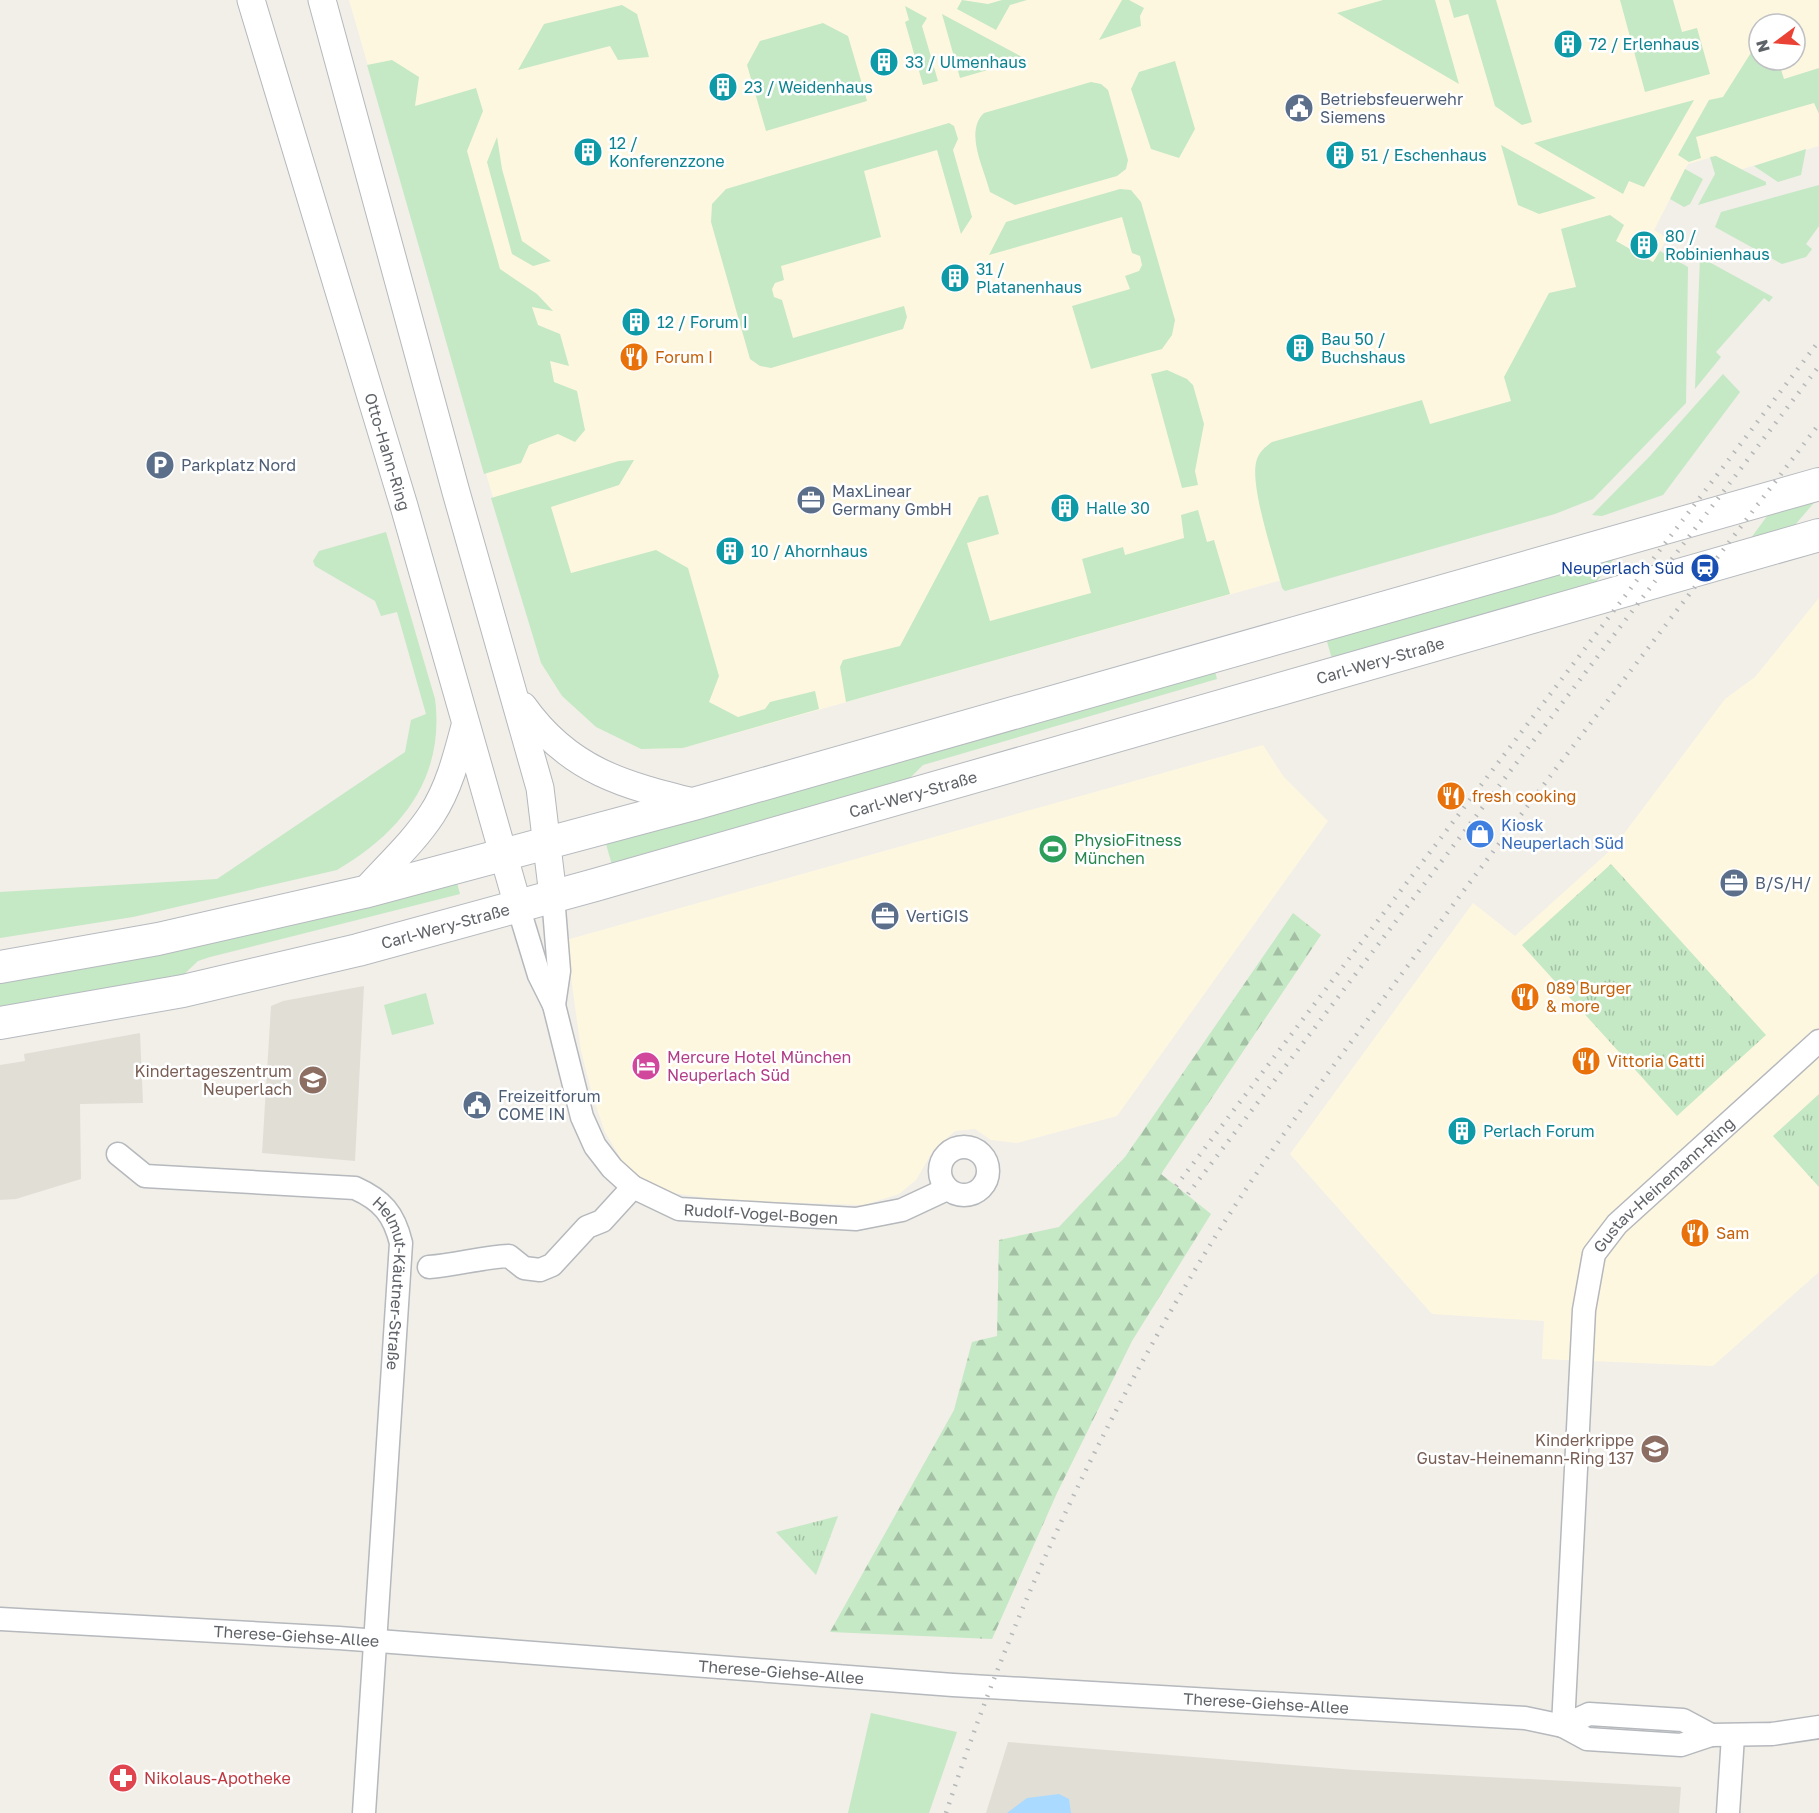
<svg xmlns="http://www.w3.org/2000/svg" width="1819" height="1813" viewBox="0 0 1819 1813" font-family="'Golos Text',sans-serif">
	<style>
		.commercial { fill: #fef7e0; fill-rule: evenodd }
		.education { fill: #e1ded6 }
		.grass { fill: #c5e8c5 }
		.forest { fill: url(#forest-firs) }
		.park { fill: url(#park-tufts) }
		.water { fill: #aadaff }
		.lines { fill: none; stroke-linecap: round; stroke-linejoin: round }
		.minor-casing { stroke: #b5b8bc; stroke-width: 25 }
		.tertiary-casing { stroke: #b5b8bc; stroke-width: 29 }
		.secondary-casing { stroke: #b6babf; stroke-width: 34 }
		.minor { stroke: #fff; stroke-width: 22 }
		.tertiary { stroke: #fff; stroke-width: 27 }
		.secondary { stroke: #fff; stroke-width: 32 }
		.rail { stroke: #b6b7b8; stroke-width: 4.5; stroke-dasharray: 1.5 8; stroke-linecap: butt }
		.labels { text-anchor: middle; stroke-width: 5; stroke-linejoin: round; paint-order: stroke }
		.culture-label { font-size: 16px; fill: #0d838f; stroke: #fff; text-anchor: start }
		.service-label { font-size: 16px; fill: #4e5e75; stroke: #fff; text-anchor: start }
		.food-label { font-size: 16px; fill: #c56008; stroke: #fff; text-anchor: start }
		.street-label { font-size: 16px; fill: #5f6368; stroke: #fff }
		.transit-label { font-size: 16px; fill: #164399; stroke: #fff; text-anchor: end }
		.shop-label { font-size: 16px; fill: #366cbe; stroke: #fff; text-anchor: start }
		.leisure-label { font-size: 16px; fill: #27864d; stroke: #fff; text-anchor: start }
		.hotel-label { font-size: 16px; fill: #b23c85; stroke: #fff; text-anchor: start }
		.education-label { font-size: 16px; fill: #785e54; stroke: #fff; text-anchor: end }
		.health-label { font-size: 16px; fill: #be3a42; stroke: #fff; text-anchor: start }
	</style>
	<defs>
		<pattern id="forest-firs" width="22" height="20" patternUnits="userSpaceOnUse" patternTransform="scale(1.5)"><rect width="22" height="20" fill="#c5e8c5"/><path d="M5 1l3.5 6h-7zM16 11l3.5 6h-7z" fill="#a3c0a4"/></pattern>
		<pattern id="park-tufts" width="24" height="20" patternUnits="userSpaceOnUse" patternTransform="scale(1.5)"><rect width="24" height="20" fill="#c5e8c5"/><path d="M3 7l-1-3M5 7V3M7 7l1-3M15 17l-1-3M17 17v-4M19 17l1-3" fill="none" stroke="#a3c0a4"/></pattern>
	</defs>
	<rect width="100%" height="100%" fill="#f1efe8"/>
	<path class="commercial" d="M349 0H1819V146L1739 170 1716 156 1688 164 1654 230 1667 238 1654 262 1673 369 1314 571 683 748 641 749 596 727 562 696 541 663ZM1759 24H1795V60H1759Z
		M1819 598V1095L1773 1136 1819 1187V1272L1713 1366 1542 1359 1544 1321 1432 1314 1290 1154 1473 903 1515 936 1614 847 1725 699 1755 677Z
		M1263 745 1283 776 1328 821 1117 1116 1017 1143 991 1140 975 1129 955 1131 934 1149 916 1180 899 1194 864 1205 723 1200 673 1193 643 1179 624 1164 605 1132 592 1094 581 1050 566 940Z"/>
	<path class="education" d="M364 986 355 1161 262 1153 271 1006 283 1001Z
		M140 1033 143 1103 80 1104 81 1179 16 1199 0 1200V1065L25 1061 24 1054Z
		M1008 1742 1355 1770 1681 1787 1679 1813H986Z"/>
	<path class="grass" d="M962 0 988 4 1002 0H1027L1010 5 996 30 957 9Z
		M1122 0H1129L1144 8 1140 16 1141 26 1099 40Z
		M1383 0H1435L1459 84 1337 13Z
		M1449 0H1496L1532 122 1522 125 1495 106 1468 14 1454 18Z
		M1620 0H1673L1682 32 1697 28 1710 74 1645 92Z
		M622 5 637 14 649 57 618 60 610 46 518 70 544 24Z
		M905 6 927 18 922 26 938 81 923 85 905 22 909 20Z
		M942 14 1026 59 960 78Z
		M823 23 848 36 867 101 766 131 747 65 760 41Z
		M1759 40V60H1778L1784 79 1819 68V114L1814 103 1696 137 1701 158 1689 162 1678 155 1709 100 1723 97Z
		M392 60 419 77 415 106 476 88 483 111 467 151 500 269 537 294 553 311 532 307 538 325 560 334 569 366 550 361 554 382 577 391 585 430 575 442 558 434 529 445 521 463 484 474 367 65Z
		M1175 61 1195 129 1179 158 1151 149 1131 89 1139 72Z
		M1091 82 1101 84 1108 90 1128 160 1126 169 1117 176 1015 205 990 192C984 168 964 132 984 113Z
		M1694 100 1644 187 1629 181 1623 194 1534 143Z
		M949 123 954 126 958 139 953 150 972 217 961 234 937 150 864 171 881 237 781 266 784 280 775 283 772 289 774 297 782 300 793 338 904 306 907 317 903 329 771 368 760 366 750 359 711 222 712 204 726 189Z
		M497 137 502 169 522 241 551 261 533 266 512 254 487 162Z
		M1501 145 1596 198 1539 214 1518 205Z
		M1806 149 1801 175 1778 182 1754 166Z
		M1716 156 1766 182V185L1698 205 1715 174 1710 157Z
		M1685 169 1703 179 1690 204 1684 207 1670 199Z
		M1819 185V226L1806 244 1812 249 1806 257 1782 264 1715 227 1721 212Z
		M1120 189 1131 190 1141 202 1175 320 1172 335 1162 349 1091 369 1072 306 1130 289 1125 276 1139 271 1142 265 1140 256 1132 253 1122 217 989 255 1006 222Z
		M1610 215 1624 225 1616 241 1653 262 1660 251 1688 267 1686 403 1593 499 1555 514 1285 591 1282 588C1275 560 1248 483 1257 459 1260 451 1265 447 1272 442L1422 400 1430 424 1511 401 1504 377 1549 293 1576 287 1561 229Z
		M1700 257 1773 297 1769 302 1764 298 1716 352 1721 357 1695 389Z
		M1167 370 1187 379 1193 385 1204 424 1195 471 1198 485 1182 488 1151 374Z
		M1723 374 1740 392 1663 495 1602 516 1592 515 1650 456Z
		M634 460 619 485 551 507 571 573 656 550 688 568 719 676 709 702 738 717 765 709 770 702 815 691 819 709 683 748 641 749 596 727 562 696 541 663 491 498 619 461Z
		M988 495 999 534 967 543 990 621 1091 593 1082 559 1123 547 1125 555 1184 538 1181 515 1198 510 1207 542 1214 540 1230 594 846 702 840 667 843 660 900 646 979 497Z
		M1819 497 1788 533 1745 546 1779 500Z
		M386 532 435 699C445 777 402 832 337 870L133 917 0 938V892L217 879 405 752 411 720 426 714 397 612 381 616 375 601 315 566 313 561 319 551Z
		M1623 547 1587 594 1334 666 1324 631Z
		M1213 663 1217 679 923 765 902 786 614 872 604 837Z
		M456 879 460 894 210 957 198 961 178 980 0 1015V976Z
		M426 993 434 1024 392 1035 384 1005Z
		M871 1713 957 1732 929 1813H848Z"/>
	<path class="forest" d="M1293 913 1321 935 1161 1174 1211 1214 1132 1341 1057 1493 992 1639 830 1632 954 1410 972 1342 997 1336 999 1240 1059 1227 1125 1157Z"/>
	<path class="park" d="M1611 864 1766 1035 1677 1116 1522 945Z
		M1819 1094V1187L1773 1136Z
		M838 1516 816 1575 776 1532Z"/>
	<path class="water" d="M1059 1794 1069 1799 1071 1813H1007L1027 1798Z"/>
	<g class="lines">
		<g class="minor-casing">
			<g id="minor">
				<path d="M553 896 559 971 554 1005"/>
				<path id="s1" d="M518 906 539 975 554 1005 582 1117 595 1146 612 1168 633 1187 679 1209 856 1219 902 1210 947 1189"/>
				<circle cx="964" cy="1171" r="24"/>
				<path id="s2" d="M118 1154 145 1176 355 1188C382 1200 394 1214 401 1243L364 1813"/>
				<path d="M429 1267C457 1265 482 1257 509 1256L524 1268 540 1270 552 1265 587 1227 602 1221 633 1187"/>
				<path id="s3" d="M0 1619 339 1638 953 1685 1525 1718 1563 1726 1587 1739 1681 1745 1711 1735 1772 1734 1819 1727"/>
				<path id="s4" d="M1563 1726 1584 1310 1594 1254 1617 1224 1819 1041"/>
				<path d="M1563 1726 1589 1714 1683 1720 1711 1735"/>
				<path d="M1728 1813 1733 1736"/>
			</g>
		</g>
		<g class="tertiary-casing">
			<g id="tertiary">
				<path id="s5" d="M251 0 404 506 518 906"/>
				<path d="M322 0 456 492 540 788 553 896"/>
				<path d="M523 706C569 771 624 785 697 803"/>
				<path d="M364 892C387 866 413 843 432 814 449 788 457 756 465 726"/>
			</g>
		</g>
		<g class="secondary-casing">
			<g id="secondary">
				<path d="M0 967 158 939 364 892 697 803 1819 484"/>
				<path id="s6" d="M0 1023 183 991 358 950 595 885 1819 535"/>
			</g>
		</g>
		<use href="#minor" class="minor"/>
		<use href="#tertiary" class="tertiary"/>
		<use href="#secondary" class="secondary"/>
		<path class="rail" d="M1176 1186 1819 341
			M1188 1194 1819 366
			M946 1813C1013 1608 1106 1412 1220 1229 1275 1142 1337 1061 1398 979 1536 792 1679 609 1819 424"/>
	</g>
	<defs>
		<g id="building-disc" transform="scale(1.5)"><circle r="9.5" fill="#0f9aa8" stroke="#fff"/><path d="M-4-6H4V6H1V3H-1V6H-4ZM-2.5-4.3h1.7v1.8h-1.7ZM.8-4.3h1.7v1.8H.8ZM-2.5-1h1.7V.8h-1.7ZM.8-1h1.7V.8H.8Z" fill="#fff"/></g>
		<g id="civic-disc" transform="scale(1.5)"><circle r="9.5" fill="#5c6f8a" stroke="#fff"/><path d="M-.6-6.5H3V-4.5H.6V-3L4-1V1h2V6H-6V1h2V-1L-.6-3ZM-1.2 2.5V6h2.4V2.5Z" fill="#fff"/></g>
		<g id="restaurant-disc" transform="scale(1.5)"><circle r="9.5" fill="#e8710a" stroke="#fff"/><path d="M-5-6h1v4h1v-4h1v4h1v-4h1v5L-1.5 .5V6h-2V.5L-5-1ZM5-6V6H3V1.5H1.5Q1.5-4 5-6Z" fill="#fff"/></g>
		<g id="parking-disc" transform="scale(1.5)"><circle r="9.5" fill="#5c6f8a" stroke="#fff"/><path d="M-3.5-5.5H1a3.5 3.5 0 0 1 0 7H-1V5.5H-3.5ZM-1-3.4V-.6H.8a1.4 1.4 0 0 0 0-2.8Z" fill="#fff"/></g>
		<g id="office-disc" transform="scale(1.5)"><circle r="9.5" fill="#5c6f8a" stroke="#fff"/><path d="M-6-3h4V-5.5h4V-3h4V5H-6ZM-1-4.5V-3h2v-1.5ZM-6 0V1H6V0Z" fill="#fff"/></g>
		<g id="station-disc" transform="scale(1.5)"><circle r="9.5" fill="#1a4fb4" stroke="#fff"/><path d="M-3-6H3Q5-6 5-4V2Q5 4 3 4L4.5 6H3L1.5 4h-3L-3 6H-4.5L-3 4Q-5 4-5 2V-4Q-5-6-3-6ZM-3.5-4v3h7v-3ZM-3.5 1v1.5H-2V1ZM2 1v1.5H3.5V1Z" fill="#fff"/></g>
		<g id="shop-disc" transform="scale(1.5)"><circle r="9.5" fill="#3f7fe0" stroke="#fff"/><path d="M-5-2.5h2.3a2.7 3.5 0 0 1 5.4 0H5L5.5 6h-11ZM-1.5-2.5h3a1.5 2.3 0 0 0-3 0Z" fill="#fff"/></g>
		<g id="stadium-disc" transform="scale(1.5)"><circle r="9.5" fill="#2e9e5b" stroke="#fff"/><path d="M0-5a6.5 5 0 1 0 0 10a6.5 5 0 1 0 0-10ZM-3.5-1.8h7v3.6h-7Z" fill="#fff"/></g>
		<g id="hotel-disc" transform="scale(1.5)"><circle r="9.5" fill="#d1479c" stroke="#fff"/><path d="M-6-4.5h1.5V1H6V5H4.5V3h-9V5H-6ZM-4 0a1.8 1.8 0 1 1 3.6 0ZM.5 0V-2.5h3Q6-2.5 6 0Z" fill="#fff"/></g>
		<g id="school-disc" transform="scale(1.5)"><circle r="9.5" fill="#8d6e63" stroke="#fff"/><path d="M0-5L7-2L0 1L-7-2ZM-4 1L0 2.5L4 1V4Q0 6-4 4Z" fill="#fff"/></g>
		<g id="pharmacy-disc" transform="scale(1.5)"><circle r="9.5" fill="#e0444e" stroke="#fff"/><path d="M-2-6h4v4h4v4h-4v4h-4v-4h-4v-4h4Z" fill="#fff"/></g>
	</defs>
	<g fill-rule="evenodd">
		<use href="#building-disc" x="1568" y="44"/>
		<use href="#building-disc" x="884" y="62"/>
		<use href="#building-disc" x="723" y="87"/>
		<use href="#civic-disc" x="1299" y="108"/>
		<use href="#building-disc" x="588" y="152"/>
		<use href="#building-disc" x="1340" y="155"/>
		<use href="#building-disc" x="1644" y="245"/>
		<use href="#building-disc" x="955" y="278"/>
		<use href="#building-disc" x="636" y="322"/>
		<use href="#building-disc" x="1300" y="348"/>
		<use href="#restaurant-disc" x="634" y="357"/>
		<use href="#parking-disc" x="160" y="465"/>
		<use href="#office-disc" x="811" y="500"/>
		<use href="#building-disc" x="1065" y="508"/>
		<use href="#building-disc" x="730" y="551"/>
		<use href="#station-disc" x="1705" y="568"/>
		<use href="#restaurant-disc" x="1451" y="796"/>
		<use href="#shop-disc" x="1480" y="834"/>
		<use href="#stadium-disc" x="1053" y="849"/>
		<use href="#office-disc" x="1734" y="883"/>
		<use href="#office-disc" x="885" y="916"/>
		<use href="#restaurant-disc" x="1525" y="997"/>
		<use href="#restaurant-disc" x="1586" y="1061"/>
		<use href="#hotel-disc" x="646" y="1066"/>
		<use href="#school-disc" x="313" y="1080"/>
		<use href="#civic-disc" x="477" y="1105"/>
		<use href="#building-disc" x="1462" y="1131"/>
		<use href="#restaurant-disc" x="1695" y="1233"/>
		<use href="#school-disc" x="1655" y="1449"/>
		<use href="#pharmacy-disc" x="123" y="1778"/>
	</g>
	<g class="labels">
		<g class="culture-label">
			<text x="1589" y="50">72 / Erlenhaus</text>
			<text x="905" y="68">33 / Ulmenhaus</text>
			<text x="744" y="93">23 / Weidenhaus</text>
			<text x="609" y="149">12 /<tspan x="609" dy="18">Konferenzzone</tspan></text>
			<text x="1361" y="161">51 / Eschenhaus</text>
			<text x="1665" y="242">80 /<tspan x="1665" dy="18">Robinienhaus</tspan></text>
			<text x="976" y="275">31 /<tspan x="976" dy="18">Platanenhaus</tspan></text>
			<text x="657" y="328">12 / Forum I</text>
			<text x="1321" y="345">Bau 50 /<tspan x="1321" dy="18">Buchshaus</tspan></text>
			<text x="1086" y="514">Halle 30</text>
			<text x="751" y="557">10 / Ahornhaus</text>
			<text x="1483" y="1137">Perlach Forum</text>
		</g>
		<g class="service-label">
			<text x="1320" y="105">Betriebsfeuerwehr<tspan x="1320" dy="18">Siemens</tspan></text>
			<text x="181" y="471">Parkplatz Nord</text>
			<text x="832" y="497">MaxLinear<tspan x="832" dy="18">Germany GmbH</tspan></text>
			<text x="1755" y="889">B/S/H/</text>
			<text x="906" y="922">VertiGIS</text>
			<text x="498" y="1102">Freizeitforum<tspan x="498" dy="18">COME IN</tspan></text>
		</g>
		<g class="food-label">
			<text x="655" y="363">Forum I</text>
			<text x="1472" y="802">fresh cooking</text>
			<text x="1546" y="994">089 Burger<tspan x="1546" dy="18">&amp; more</tspan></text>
			<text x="1607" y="1067">Vittoria Gatti</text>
			<text x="1716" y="1239">Sam</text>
		</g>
		<g class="street-label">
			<text dy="6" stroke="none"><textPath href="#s5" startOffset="472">Otto-Hahn-Ring</textPath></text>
			<text dy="6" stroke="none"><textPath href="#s6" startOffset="1428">Carl-Wery-Straße</textPath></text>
			<text dy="6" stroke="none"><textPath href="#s6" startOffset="942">Carl-Wery-Straße</textPath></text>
			<text dy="6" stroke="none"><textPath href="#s6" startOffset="456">Carl-Wery-Straße</textPath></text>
			<text dy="6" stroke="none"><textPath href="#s4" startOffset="572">Gustav-Heinemann-Ring</textPath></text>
			<text dy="6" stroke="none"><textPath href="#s1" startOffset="442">Rudolf-Vogel-Bogen</textPath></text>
			<text dy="6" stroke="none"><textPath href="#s2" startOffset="358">Helmut-Käutner-Straße</textPath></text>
			<text dy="6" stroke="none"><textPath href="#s3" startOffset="297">Therese-Giehse-Allee</textPath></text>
			<text dy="6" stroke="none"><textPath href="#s3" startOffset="783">Therese-Giehse-Allee</textPath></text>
			<text dy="6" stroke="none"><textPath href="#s3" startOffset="1269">Therese-Giehse-Allee</textPath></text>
		</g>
		<g class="transit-label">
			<text x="1684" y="574">Neuperlach Süd</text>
		</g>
		<g class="shop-label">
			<text x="1501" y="831">Kiosk<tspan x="1501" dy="18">Neuperlach Süd</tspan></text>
		</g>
		<g class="leisure-label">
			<text x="1074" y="846">PhysioFitness<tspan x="1074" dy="18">München</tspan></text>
		</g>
		<g class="hotel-label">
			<text x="667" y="1063">Mercure Hotel München<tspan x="667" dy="18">Neuperlach Süd</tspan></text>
		</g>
		<g class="education-label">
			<text x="292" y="1077">Kindertageszentrum<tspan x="292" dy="18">Neuperlach</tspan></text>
			<text x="1634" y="1446">Kinderkrippe<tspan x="1634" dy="18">Gustav-Heinemann-Ring 137</tspan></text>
		</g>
		<g class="health-label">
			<text x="144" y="1784">Nikolaus-Apotheke</text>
		</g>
	</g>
	<g transform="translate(1777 42) rotate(254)"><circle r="28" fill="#ffffff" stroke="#bfc1c3" stroke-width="1.5"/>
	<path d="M0-4.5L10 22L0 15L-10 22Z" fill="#ea4335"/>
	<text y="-9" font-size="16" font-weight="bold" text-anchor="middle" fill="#5f6368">N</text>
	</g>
</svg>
